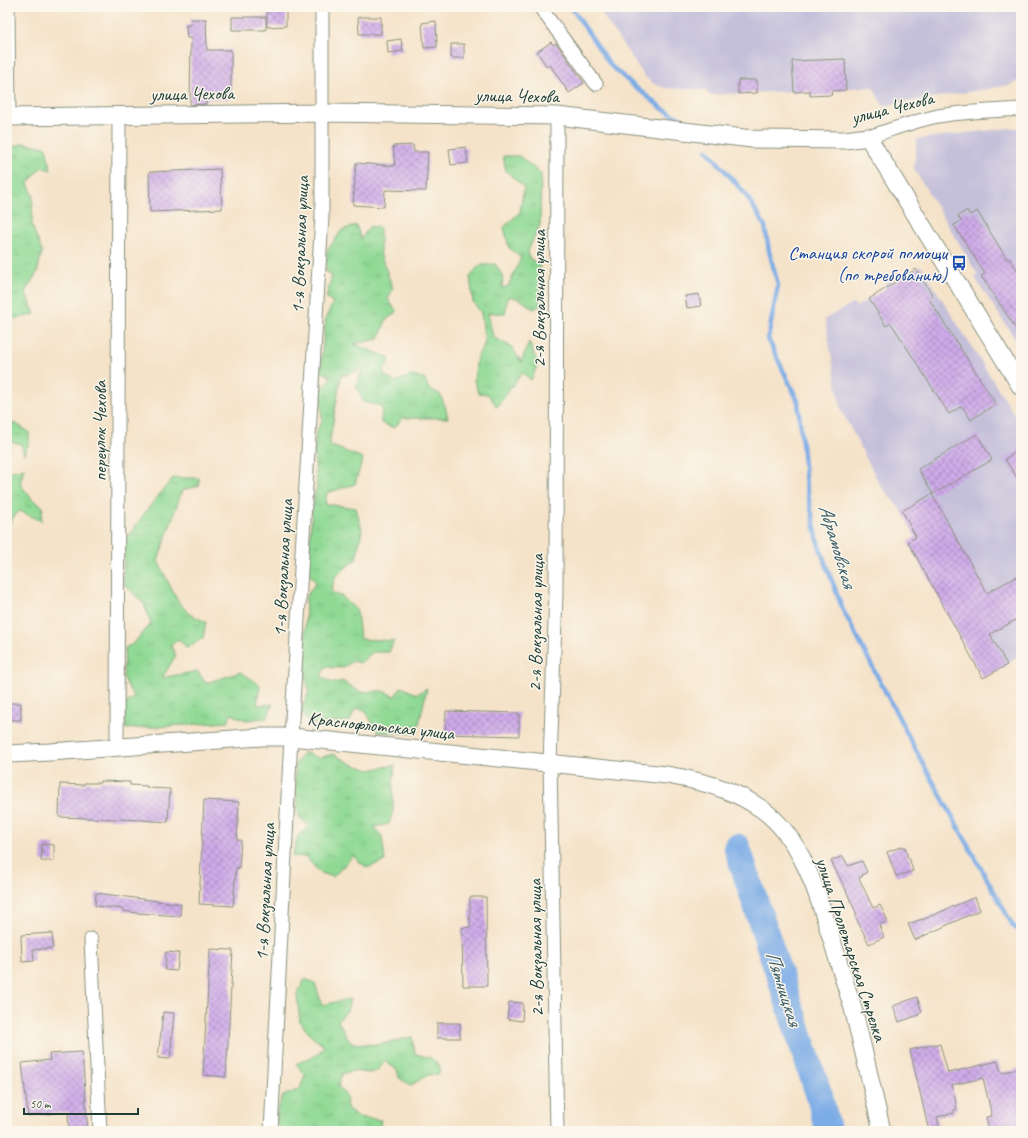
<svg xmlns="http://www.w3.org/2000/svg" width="1028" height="1138" viewBox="0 0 1028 1138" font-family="Caveat,sans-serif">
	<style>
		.industrial { fill: #c5c0da }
		.grass { fill: url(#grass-tufts); stroke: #588b64 }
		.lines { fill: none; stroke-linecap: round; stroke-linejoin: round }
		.stream { stroke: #7bace6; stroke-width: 4.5 }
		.river { stroke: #7bace6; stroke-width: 27 }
		.building { fill: url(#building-cross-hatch) }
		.minor-casing { stroke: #8a907e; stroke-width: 15 }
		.tertiary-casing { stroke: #8a907e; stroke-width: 19 }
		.minor { stroke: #fff; stroke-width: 13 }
		.tertiary { stroke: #fff; stroke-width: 17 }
		.labels { text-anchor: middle; stroke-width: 3; stroke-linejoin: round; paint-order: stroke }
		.street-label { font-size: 19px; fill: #1f3d34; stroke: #fbf7ec }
		.transit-label { font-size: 19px; fill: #164399; stroke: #fbf7ec; text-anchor: end }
		.water-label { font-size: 20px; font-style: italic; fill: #3b5e69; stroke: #fbf7ec }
	</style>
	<defs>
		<pattern id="grass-tufts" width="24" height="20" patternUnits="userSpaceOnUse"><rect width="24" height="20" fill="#90d994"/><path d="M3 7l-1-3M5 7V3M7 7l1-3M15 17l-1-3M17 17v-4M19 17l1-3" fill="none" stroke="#7cbb80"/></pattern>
		<pattern id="building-cross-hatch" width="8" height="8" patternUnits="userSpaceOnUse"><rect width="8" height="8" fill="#cfabe9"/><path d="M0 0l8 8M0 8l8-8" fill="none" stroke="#a78cbe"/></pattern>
	</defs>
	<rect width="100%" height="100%" fill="#fbf7ec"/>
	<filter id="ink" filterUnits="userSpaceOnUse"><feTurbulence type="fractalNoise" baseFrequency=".025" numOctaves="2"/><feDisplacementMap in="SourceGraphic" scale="8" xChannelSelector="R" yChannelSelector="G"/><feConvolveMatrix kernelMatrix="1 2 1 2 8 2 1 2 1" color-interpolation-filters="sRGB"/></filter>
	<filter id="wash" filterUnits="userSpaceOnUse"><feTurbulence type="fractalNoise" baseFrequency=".012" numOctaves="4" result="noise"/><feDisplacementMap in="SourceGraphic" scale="16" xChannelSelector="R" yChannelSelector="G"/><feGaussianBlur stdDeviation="0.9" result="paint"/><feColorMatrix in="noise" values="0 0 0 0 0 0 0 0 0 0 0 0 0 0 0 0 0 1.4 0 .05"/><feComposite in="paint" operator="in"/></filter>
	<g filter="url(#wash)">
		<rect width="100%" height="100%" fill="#f5e3c9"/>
		<path class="industrial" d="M597 7H1021V80L1010 85 883 106 873 87 846 88 831 91 832 95 810 96V91L794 92 793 91 709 95 706 90 665 88 654 84 645 77Z
			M1008 128H1021V348L975 278 978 275 914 169 917 139Z
			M921 266 1021 425V656L1006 663 1007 665 983 678 908 542 916 537 902 511 880 485 841 410 825 319 854 303 856 307 886 288 884 284 891 280 894 283Z"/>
		<path class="grass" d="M23 143 46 147 51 170 41 167 28 183 33 195 32 225 42 252 37 273 25 292 35 314 16 319 7 311V150Z
			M503 156H519L541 174 540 225 528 251 529 258 540 265V306L533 309 520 299 508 296 505 313H488L493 337 512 347 521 362 529 342 538 364 531 380 522 373 497 407 488 394 478 393 474 380 477 357 485 343 481 313 473 302 470 276 480 265 495 264 503 276 502 288 508 286 521 258 509 248 504 227 520 212 524 187 506 171Z
			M356 225 361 239 370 226 380 228V253L393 289 388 299 397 312 386 320 379 339 354 344 390 358 383 374 394 382 411 376 424 378 429 389 440 394 445 406 448 418H403L394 428 381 423 382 406 363 402 356 385 363 369 341 376 329 445 363 458 355 484 327 493 325 504 356 508 362 530 356 559 335 577 331 592 343 597 357 611 360 639 394 641 389 652H373L360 663 353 661 343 668 325 667 321 677 333 683 342 681 360 692 382 691 395 696 401 687 417 694 427 688 417 734 378 732 364 709H355L350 721 310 724 301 711 309 691 304 669 306 597 316 582 308 573 312 508 317 486 314 453 316 432 322 422 321 391 331 377 320 370 326 317 333 303 326 297 332 276 326 271 327 251 342 230Z
			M7 422 16 424 29 432V443L24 454 21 444 11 442 7 457Z
			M24 468 20 484 32 499 43 507 41 521 20 511 14 516 7 529V478L11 471Z
			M173 478H199V486L182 490 158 561 177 600 189 614 206 622 203 638 187 648 179 639 170 645 176 655 162 678 197 671 206 683 241 672 260 685 257 705 273 704 267 718 246 720 231 714 228 722 126 729 124 704 134 698 123 677 125 648 134 643 151 624 144 604 123 583 125 541 149 507Z
			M304 752 319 758 333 754 352 764 370 770 395 765 393 784V811L389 824 374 827 382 836 385 861 367 868 353 856 333 877 319 872 306 857 292 856 298 836 309 826 299 817 296 792 295 765Z
			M305 979 315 983 322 1005 350 999 347 1011 338 1021 351 1043 377 1045 412 1037 415 1054 431 1058 440 1066 439 1074 428 1075 411 1085 399 1078 397 1070 385 1061 378 1070 370 1073 353 1071 342 1074 338 1086 346 1096 347 1108 358 1117 381 1120 379 1131H278L276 1114 283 1096 300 1089 305 1074 296 1064 318 1054 324 1046 311 1036 300 1022 297 994Z"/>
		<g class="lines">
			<path class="stream" d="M571 7 611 66 634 86 663 109 685 121
				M707 150 746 195 765 226 769 251 778 285 768 339 798 401 806 486 819 546 843 610 914 747 1013 926 1021 932"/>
			<path class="river" d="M737 847 820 1098 828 1131"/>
		</g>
		<g id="blocks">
			<path class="building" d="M267 7H286V26L267 27Z
				M232 17H266V30H232Z
				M358 17H381V34H359Z
				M190 19H206L207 50H231V99H206V104L190 105 191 38H187L186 25H191Z
				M436 21 437 47 424 48 422 23Z
				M401 39 403 51 388 53 387 41Z
				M551 42 553 45 556 43 584 83 569 93 550 65 547 67 537 52Z
				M451 44H464V58H451Z
				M845 59 846 90 831 91 832 95 810 96V91L794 92 792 61Z
				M738 80H757V93L738 94Z
				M413 145 414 152H428L426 191 385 190 384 207 353 205 356 163 395 166 393 146Z
				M466 147 468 163 451 165 449 149Z
				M220 169 222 209 150 212 149 172Z
				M967 210 970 215 977 211 1007 259 1009 258 1021 276V336L981 276 985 274 954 225 961 221 958 216Z
				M916 269 933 296 929 299 996 404 971 420 962 406 949 414 891 323 886 326 869 299Z
				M699 294 701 306 687 308 685 296Z
				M977 434 992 460 933 494 918 469Z
				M1021 449V484L1005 459Z
				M932 494 987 593 1021 574V617L990 634 1007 665 983 678 908 542 916 537 902 511Z
				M7 703H21V720H7Z
				M446 711 519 713V736L445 734Z
				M100 781 130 782V785L147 786V788L170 789 168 822 142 820 59 817 60 784 84 785V783H100Z
				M204 800 239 802 237 840H241L239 868H236L233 906 199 904Z
				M42 844 54 845V861H41Z
				M903 846V848L905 847 908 858 909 857 913 871 896 876 887 852Z
				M843 856 848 866 862 861 867 872 862 875 863 876 859 878 873 908 880 905 888 921 879 925 884 937 869 944 855 916 857 915 844 886 831 861Z
				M96 893 181 904 180 916 138 913 123 911V909L95 906Z
				M470 897H486L487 986H463L462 928 470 927Z
				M975 897 980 910 915 940 908 924 922 919V920Z
				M52 933 53 948 33 950 34 961 22 962 21 935Z
				M210 949 233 950 226 1077 203 1075Z
				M166 952 179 953 177 971 165 970Z
				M917 997 922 1012 918 1014 919 1015 899 1022 893 1006Z
				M509 1002 523 1003 522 1021 507 1019Z
				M163 1012 174 1013 170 1059 158 1058Z
				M437 1023H460V1038H437Z
				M935 1044V1046L940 1044 948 1073 998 1061 1001 1073 1021 1068V1131H989L986 1117 992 1116 983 1078 952 1085 957 1109 954 1110V1113L937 1117 940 1131H929L910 1050Z
				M82 1052 88 1131H69L68 1112 28 1116 22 1063 50 1060 49 1054Z"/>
		</g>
	</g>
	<g filter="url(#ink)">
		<use href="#blocks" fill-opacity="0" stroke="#8a907e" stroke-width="1"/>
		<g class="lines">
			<g class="minor-casing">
				<path id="minor" d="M8 7 9 117
					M540 7 596 84
					M557 116 556 593 550 763 557 1131
					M868 137C891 130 914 121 938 116 966 111 994 111 1021 109
					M117 748 119 115
					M91 939 100 1131
					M271 1131 291 737 322 216V7"/>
			</g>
			<g class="tertiary-casing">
				<path id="tertiary" d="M7 117 322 113 557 116 752 139 845 140 868 137 1021 387
					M7 754 50 752 262 737H291L667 775C701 781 734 789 763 810 805 841 820 902 835 950 840 968 846 986 852 1005 863 1046 872 1089 882 1131"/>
			</g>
			<use href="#minor" class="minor"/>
			<use href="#tertiary" class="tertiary"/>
		</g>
	</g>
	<defs>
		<g id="bus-bare" transform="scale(1.2)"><path d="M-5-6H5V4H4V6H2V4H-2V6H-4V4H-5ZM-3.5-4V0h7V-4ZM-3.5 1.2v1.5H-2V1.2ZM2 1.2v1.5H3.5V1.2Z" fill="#1a4fb4" stroke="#fbf7ec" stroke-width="2.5" paint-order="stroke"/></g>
	</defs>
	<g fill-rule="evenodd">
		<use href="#bus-bare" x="959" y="263"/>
	</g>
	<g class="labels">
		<g class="street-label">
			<text transform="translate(192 93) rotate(-1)" y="7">улица Чехова</text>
			<text transform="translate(517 95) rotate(1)" y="7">улица Чехова</text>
			<text transform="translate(892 107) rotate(-14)" y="7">улица Чехова</text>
			<text transform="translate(299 245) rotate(-88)" y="7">1-я Вокзальная улица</text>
			<text transform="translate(538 299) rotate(-90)" y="7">2-я Вокзальная улица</text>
			<text transform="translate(99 431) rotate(-90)" y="7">переулок Чехова</text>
			<text transform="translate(282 568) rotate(-87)" y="7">1-я Вокзальная улица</text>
			<text transform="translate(535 623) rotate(-89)" y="7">2-я Вокзальная улица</text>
			<text transform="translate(381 725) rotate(6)" y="7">Краснофлотская улица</text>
			<text transform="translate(264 892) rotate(-87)" y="7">1-я Вокзальная улица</text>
			<text transform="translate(535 948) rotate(-91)" y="7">2-я Вокзальная улица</text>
			<text transform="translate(852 949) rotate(72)" y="7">улица Пролетарская Стрелка</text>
		</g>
		<g class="transit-label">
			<text x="947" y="259">Станция скорой помощи<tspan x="947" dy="22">(по требованию)</tspan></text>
		</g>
		<g class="water-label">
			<text transform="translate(838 546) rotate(73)" y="7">Абрамовская</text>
			<text transform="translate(784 988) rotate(72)" y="7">Пятницкая</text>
		</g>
	</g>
	<rect width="1028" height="1138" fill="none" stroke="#fbf7ec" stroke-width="24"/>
	<path d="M24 1108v6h114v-6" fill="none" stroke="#1f3d34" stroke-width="2"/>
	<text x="30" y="1108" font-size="12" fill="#1f3d34" stroke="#fbf7ec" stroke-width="3" paint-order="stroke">50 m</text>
</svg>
